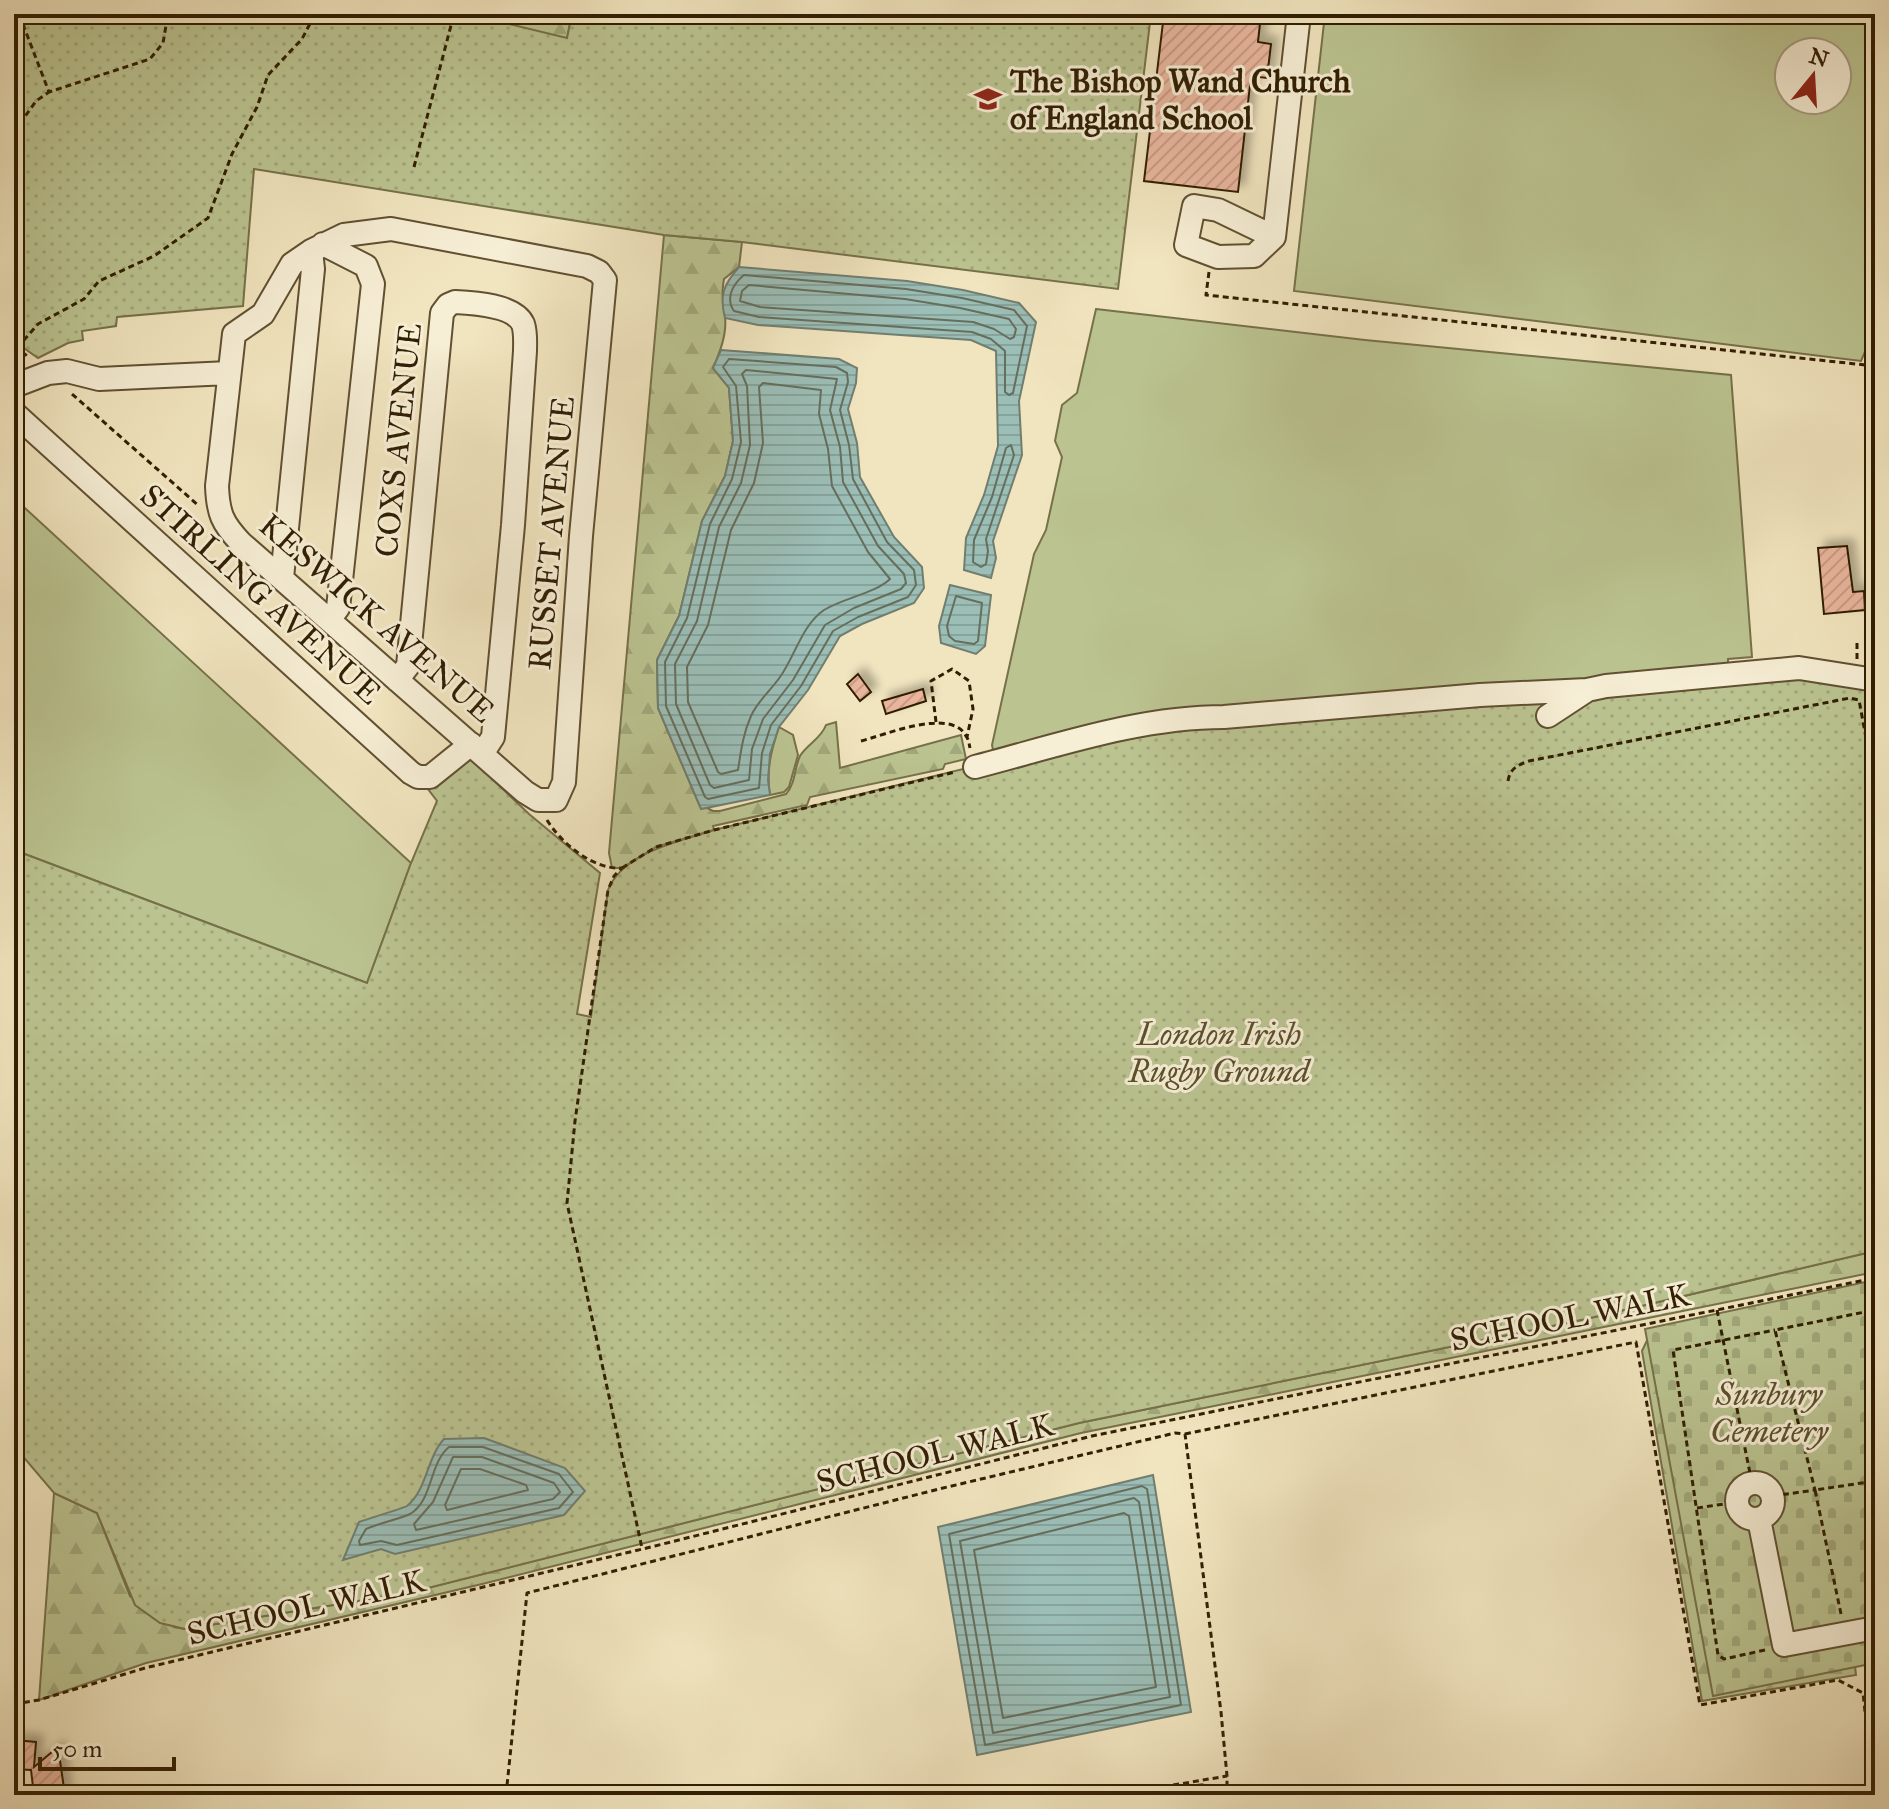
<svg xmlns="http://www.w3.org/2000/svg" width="1889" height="1809" viewBox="0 0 1889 1809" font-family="'IM FELL Great Primer',serif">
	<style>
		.grass { fill: #bbc491; stroke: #76714a; stroke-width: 2; fill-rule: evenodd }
		.forest { fill: url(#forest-firs); stroke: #76714a; stroke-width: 2 }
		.cemetery { fill: url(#cemetery-stones); stroke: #76714a; stroke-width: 2 }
		.park { fill: url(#park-dots); stroke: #76714a; stroke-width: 2 }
		.water { fill: url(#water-rules); stroke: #717e6f; stroke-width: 2 }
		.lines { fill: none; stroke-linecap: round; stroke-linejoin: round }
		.shore { stroke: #666e5c; stroke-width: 2 }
		.building { fill: url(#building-hatch); stroke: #311e02; stroke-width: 2; filter: url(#shadow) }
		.minor-casing { stroke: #615031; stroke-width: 26 }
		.path { stroke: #311e02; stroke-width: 3; stroke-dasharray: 6 4; stroke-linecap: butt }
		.minor { stroke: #f6eed5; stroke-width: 22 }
		.labels { text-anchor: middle; stroke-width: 6; stroke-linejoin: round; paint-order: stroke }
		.poi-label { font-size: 32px; font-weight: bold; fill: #311e02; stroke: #f6eed5; text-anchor: start }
		.street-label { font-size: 32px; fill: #311e02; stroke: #f6eed5 }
		.park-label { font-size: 32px; font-style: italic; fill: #5a502d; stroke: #f6eed5 }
	</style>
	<defs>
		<pattern id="forest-firs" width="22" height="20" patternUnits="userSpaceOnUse" patternTransform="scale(2)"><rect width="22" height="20" fill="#bbc491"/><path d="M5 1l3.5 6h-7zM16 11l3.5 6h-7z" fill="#a1a87b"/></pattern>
		<pattern id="cemetery-stones" width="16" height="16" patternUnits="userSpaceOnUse" patternTransform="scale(2)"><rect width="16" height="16" fill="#bbc491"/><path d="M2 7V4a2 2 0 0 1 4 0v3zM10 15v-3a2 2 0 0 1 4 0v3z" fill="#a1a87b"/></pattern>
		<pattern id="park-dots" width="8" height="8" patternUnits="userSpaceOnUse" patternTransform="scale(2)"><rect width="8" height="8" fill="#bbc491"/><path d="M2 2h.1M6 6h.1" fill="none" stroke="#a1a87b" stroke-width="1.8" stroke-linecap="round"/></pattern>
		<pattern id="water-rules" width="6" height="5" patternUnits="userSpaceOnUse" patternTransform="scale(2)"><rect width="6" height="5" fill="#9bbeb7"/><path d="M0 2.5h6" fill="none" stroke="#86a39c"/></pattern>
		<pattern id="building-hatch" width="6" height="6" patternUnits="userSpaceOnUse" patternTransform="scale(2)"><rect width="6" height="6" fill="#e8b59c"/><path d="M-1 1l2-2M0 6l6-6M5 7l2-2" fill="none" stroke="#c79b85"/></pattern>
		<filter id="shadow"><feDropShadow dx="7" dy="-7" stdDeviation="4" flood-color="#0004"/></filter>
	</defs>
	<rect width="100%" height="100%" fill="#f1e5bf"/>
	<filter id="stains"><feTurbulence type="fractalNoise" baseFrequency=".0025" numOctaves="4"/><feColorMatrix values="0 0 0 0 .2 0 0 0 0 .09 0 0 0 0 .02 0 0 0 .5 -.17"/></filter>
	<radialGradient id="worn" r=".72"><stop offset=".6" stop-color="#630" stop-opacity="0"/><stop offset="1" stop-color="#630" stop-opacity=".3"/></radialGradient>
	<path class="grass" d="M1325 14H1875V345L1867 347 1861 361 1294 291ZM1789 52H1837V100H1789Z
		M1096 309 1365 340 1731 375 1752 657 1728 659V671L994 755 992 745 1034 554 1046 530 1062 457 1055 441 1062 405 1077 393Z
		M14 498 411 863 367 983 14 850Z
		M779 727 793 735 798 755 789 787 784 792 770 795C766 770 771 751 779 727Z
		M1202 1784 1215 1791V1795H1139Z"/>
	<path class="forest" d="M467 14H572L567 39Z
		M664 235 742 242 739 267 724 279C721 297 723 300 725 317 727 334 720 352 713 368L729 388 733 441 725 476 702 521 679 616 657 660 658 708 699 804 713 811H720L786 794C796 783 794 768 800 756 807 744 821 739 826 725L836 722 840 768 961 735 966 759 945 764 943 769 810 797 807 805 713 826 714 830 656 847 622 868H612L609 853Z
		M1875 1251V1272L1081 1433 482 1584 146 1663 39 1700 54 1493 97 1513 130 1596 174 1627 185 1629 408 1593 1079 1423 1586 1319Z
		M1651 1332 1854 1657 1856 1675 1702 1701 1642 1351Z"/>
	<path class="cemetery" d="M1875 1280V1659L1870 1664 1713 1696 1645 1329Z"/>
	<path class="park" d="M14 14H467L567 38 572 14H1151L1118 289 742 242 664 235 254 169 243 306 117 317 116 326 82 331 83 340 68 343 38 358 14 341Z
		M1736 675 1875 680V1251L1586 1319 1079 1423 408 1593 185 1629 160 1623 135 1605 97 1513 54 1493 14 1446V850L367 983 411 863 437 801 428 789 466 754 529 814 600 873 577 1014 591 1017 608 890C623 852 679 842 714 830L1098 736Z"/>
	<path class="water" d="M739 267 907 281 963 290 1019 303 1036 322 1019 401 1022 455 993 541 996 558 991 578 964 570 966 538 984 495 998 446 996 351 971 340 758 325 725 318C719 295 724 284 739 267Z
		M721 350 839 359 857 368 856 383 848 409 857 443 860 477 894 537 922 567 924 588 914 603 862 624 840 636 808 690 779 727 770 754 768 780 770 795 701 809 658 708 657 660 679 616 702 521 725 476 733 441 729 388 713 368Z
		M950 585 991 595 985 646 976 654 941 643 939 626Z
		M484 1438 565 1468 585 1491 564 1515 395 1554 381 1549 343 1560 359 1522C367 1519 404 1508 407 1506 427 1490 427 1457 444 1439Z
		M1153 1475 1191 1712 977 1755 938 1527Z"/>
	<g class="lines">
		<path class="shore" d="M744 275 906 289 962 298 1014 310 1027 326 1013 393 1009 395 1005 392V351L991 339 972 332 759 317 734 311C725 298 733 284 744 275Z
			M749 285 905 299 960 308 1009 319 1016 329 1014 337 1010 339 994 329 973 322 760 307 740 301 742 291Z
			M729 359 836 367 847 373 848 382 840 410 849 445 853 479 887 542 914 570 916 585 908 597 858 617 833 631 801 686 771 725 762 753 759 788 708 799 705 797 666 706 665 662 687 618 710 524 732 479 741 442 736 386 723 367Z
			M746 370 837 379 830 410 840 447 843 482 878 546 904 574 906 583 901 589 854 608 825 625 793 680 763 719 752 749 749 780 714 788 710 785 676 704 675 664 697 621 719 527 741 483 750 445 747 386 742 374Z
			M763 383 821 390 819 414 828 449 832 486 868 552 890 579C876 593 843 598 824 610 802 625 795 656 780 677 771 690 757 702 751 716 743 734 741 751 738 770L721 774 718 772 688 702 687 667 708 625 731 530 754 483 763 443 759 387Z
			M1011 445 1014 455 986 539 988 551 986 564 981 567 973 562 974 540 992 497 1006 448Z
			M956 596 982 603 978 641 974 644 955 641 949 636 947 626Z
			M449 1447H483L559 1474 573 1492 559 1508 397 1545 381 1541 360 1545 359 1541 366 1529C377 1524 402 1518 410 1514 433 1501 429 1463 449 1447Z
			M453 1457H482L554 1483 560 1492 553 1499 416 1530 414 1524 433 1502Z
			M461 1469H480L526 1485 528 1490 447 1510 445 1505Z
			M1142 1486 1147 1489 1181 1705 985 1745 949 1534Z
			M1134 1498 1139 1502 1170 1697 993 1733 960 1541Z
			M1124 1513 1129 1516 1156 1687 1003 1718 974 1550Z"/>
	</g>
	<path class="building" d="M1164 14H1261L1258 42 1271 44 1267 78 1251 76 1238 192 1144 181Z
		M1847 546 1853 592 1864 591 1865 610 1824 614 1818 548Z
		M858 674 871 692 860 701 847 684Z
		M923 689 926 701 886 714 882 701Z
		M14 1740 36 1742 34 1767 58 1747 65 1795H34L31 1770 14 1769Z"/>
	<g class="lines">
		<g class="minor-casing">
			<path id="minor" d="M391 229 587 266 599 272 605 280 581 536 564 782 556 800H538L525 792 241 543C222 523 218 513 217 486L234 334 263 314 292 264 311 251 344 235Z
				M1274 237 1218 210 1194 206 1186 245 1218 257 1254 256 1274 237 1299 14
				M323 244 366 266 373 284 338 608 329 620
				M14 386 48 373 67 371 99 379 229 373
				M14 413 411 773 418 777H430L471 744
				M282 578 313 269 311 251
				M397 680 408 666 442 313 448 305 455 302C474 303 514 305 523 324 526 333 525 342 525 351L513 525 493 737 482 754
				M1548 716 1586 691
				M975 767C1056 746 1139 717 1224 717L1480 695 1587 690 1606 686 1799 668 1875 680
				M1737 1501a18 18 0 1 1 36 0a18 18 0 1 1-36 0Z
				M1759 1519 1784 1645 1875 1628"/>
		</g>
		<path class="path" d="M23 14 24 27 49 92 150 59 163 43 168 14
			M14 132 36 101 49 92
			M414 167 454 14
			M1209 272 1206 295 1875 366
			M14 346 30 358
			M17 348 38 324 84 299 99 281 154 256 208 218 232 154 257 107 268 75 302 39 315 14
			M72 394 199 506
			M1857 643V659
			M936 722 931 681 952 669 969 681 973 709 967 737
			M861 741C885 735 951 707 966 736 969 740 969 744 970 748
			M1508 781C1510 768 1518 765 1529 761L1850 698 1859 700 1875 786
			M547 820C561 843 593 870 622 868L614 876 608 890 575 1121 567 1203 642 1548
			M622 868 656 847 714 830 955 772
			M1875 1299 1868 1300 1875 1336
			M1717 1310 1752 1483
			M1185 1434 1636 1342 1700 1705 1838 1680 1863 1693 1874 1795
			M1773 1496 1815 1490 1775 1330 1870 1311
			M1697 1508 1737 1502
			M1841 1614 1815 1490 1875 1481
			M1765 1650 1724 1659 1718 1655 1673 1350 1775 1330
			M14 1704 39 1700 145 1668 655 1546 1092 1436 1875 1278
			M506 1795 527 1593 939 1489 1175 1433 1185 1434 1221 1712 1227 1776V1795
			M1114 1795 1227 1776"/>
		<use href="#minor" class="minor"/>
	</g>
	<defs>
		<g id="school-bare" transform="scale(2.16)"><path d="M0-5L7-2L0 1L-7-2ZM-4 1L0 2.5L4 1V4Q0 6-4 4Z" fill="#8f2418" stroke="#f6eed5" stroke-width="2.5" paint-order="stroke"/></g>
	</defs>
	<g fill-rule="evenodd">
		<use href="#school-bare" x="988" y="99"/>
	</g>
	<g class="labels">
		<g class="poi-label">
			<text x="1010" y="92">The Bishop Wand Church<tspan x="1010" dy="37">of England School</tspan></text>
		</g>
		<g class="street-label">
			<text transform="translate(398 440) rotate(-84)" y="11">COXS AVENUE</text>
			<text transform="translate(551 533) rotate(-85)" y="11">RUSSET AVENUE</text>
			<text transform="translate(261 594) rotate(42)" y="11">STIRLING AVENUE</text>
			<text transform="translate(377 618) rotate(41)" y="11">KESWICK AVENUE</text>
			<text transform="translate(1570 1317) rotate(-11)" y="11">SCHOOL WALK</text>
			<text transform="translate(935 1453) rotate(-14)" y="11">SCHOOL WALK</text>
			<text transform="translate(306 1607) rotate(-13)" y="11">SCHOOL WALK</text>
		</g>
		<g class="park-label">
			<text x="1219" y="1045">London Irish<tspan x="1219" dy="37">Rugby Ground</tspan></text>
			<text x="1769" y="1405">Sunbury<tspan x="1769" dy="37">Cemetery</tspan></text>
		</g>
	</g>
	<rect width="1889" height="1809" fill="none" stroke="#f1e5bf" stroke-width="48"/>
	<rect x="16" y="16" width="1857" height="1777" fill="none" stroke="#311e02" stroke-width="4"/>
	<rect x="24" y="24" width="1841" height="1761" fill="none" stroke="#311e02" stroke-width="2"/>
	<g transform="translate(1813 76) rotate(18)"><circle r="38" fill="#f6eed5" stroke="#a79b81" stroke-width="2"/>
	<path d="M0-6L14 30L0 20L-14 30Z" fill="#8f2418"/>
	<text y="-12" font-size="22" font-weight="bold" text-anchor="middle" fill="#311e02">N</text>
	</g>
	<path d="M40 1757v12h134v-12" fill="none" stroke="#311e02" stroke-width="4"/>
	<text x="52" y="1757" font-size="24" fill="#311e02" stroke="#f6eed5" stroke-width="6" paint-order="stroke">50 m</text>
	<rect width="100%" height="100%" filter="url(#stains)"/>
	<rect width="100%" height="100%" fill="url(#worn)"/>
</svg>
